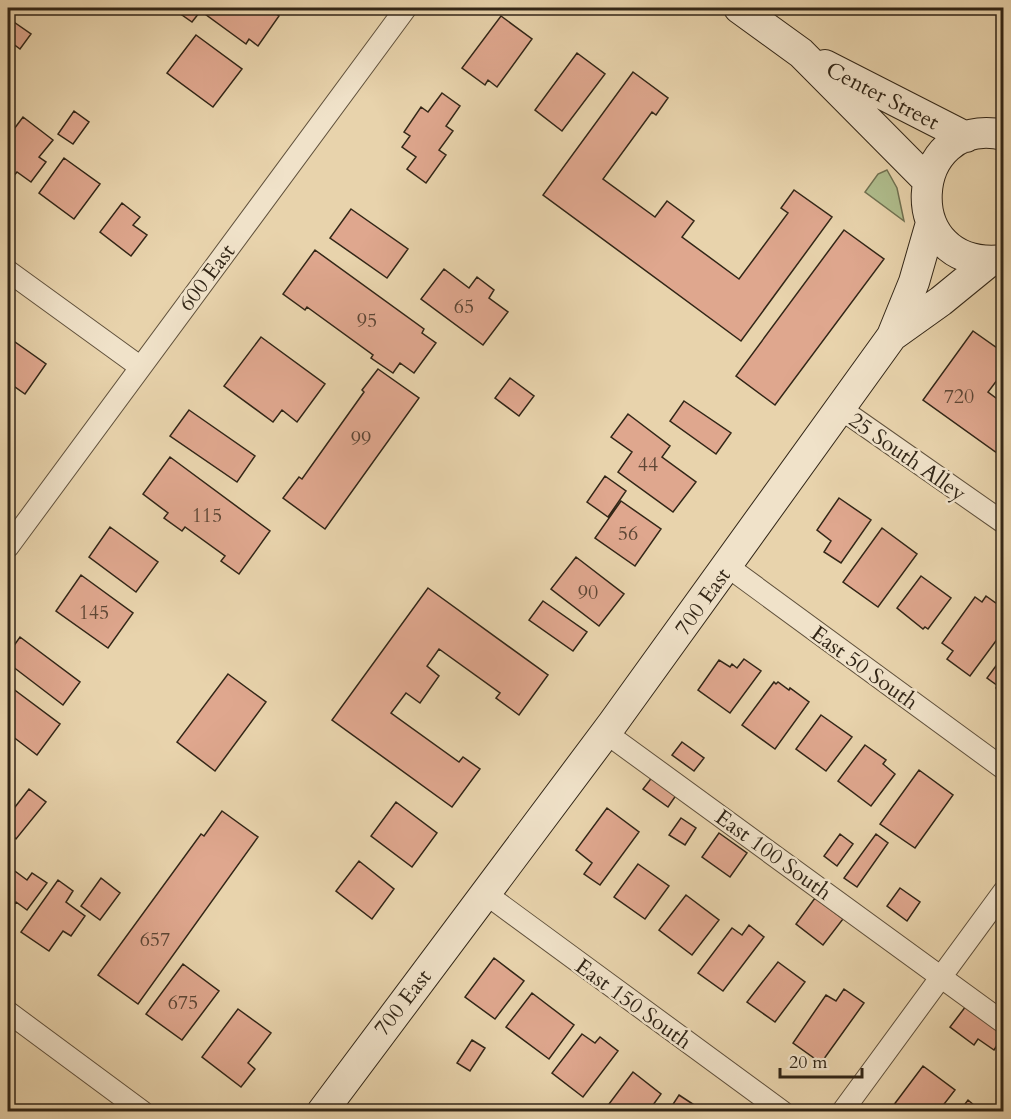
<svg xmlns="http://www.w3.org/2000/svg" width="1011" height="1119" viewBox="0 0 1011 1119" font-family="Cardo,serif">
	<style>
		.green { fill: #b0be8e; stroke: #717252; stroke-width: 1.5 }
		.building { fill: #dfa78e; stroke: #322617; stroke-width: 1.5 }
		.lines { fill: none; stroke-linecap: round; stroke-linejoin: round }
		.street-casing { stroke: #60513c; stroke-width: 23 }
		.secondary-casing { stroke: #322617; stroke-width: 32 }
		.street { stroke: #f0e2c9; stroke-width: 21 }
		.secondary { stroke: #f0e2c9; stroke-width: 30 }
		.labels { text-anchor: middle; stroke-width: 5; stroke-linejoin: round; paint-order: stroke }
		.number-label { font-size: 20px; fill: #5d4635 }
		.street-label { font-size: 22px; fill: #322617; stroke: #f0e2c9 }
	</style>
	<rect width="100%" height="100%" fill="#e8d3ac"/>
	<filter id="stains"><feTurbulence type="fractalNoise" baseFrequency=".00333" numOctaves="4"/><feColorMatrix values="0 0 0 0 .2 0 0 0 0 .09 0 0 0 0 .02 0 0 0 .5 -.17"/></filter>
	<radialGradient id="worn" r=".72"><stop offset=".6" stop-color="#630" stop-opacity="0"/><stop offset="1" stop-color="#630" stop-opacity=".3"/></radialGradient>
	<path class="green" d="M887 170 897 188 904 221 865 192 878 174Z"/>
	<path class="building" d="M172 8H203L192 22Z
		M209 8H268L279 16 258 46 249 39 246 44 205 14Z
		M501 16 532 39 497 87 488 80 485 85 462 68Z
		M11 20 31 34 20 49 8 40V25Z
		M196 35 242 69 213 107 167 73Z
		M577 53 605 74 562 131 535 110Z
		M633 72 668 98 656 115 652 112 603 179 655 217 667 201 694 221 682 237 739 279 788 213 781 208 794 190 832 217 741 341 543 195Z
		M442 93 460 106 446 126 453 131 439 150 446 155 426 183 407 169 416 157 402 147 410 136 404 132 421 107 428 112Z
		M74 111 89 122 73 144 58 134Z
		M23 117 53 140 39 157 46 162 31 182 17 172 11 179 8 176V137Z
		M64 158 100 184 74 219 39 193Z
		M122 203 140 217 133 225 147 235 131 256 100 232Z
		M351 209 408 249 387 278 330 238Z
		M844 230 884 259 775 405 736 376Z
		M315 250 424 329 422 333 436 343 414 373 400 363 393 373 371 358 373 355 307 307 305 310 283 294Z
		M444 269 469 288 477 277 494 290 489 298 508 312 483 345 421 299Z
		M973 331 1004 353V371L988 392 1004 404V458L923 400Z
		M8 337 46 364 25 394 8 382Z
		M261 337 325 384 297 422 282 410 273 422 224 386Z
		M378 369 419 398 325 529 283 498 299 477 302 479 364 392 362 390Z
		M510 378 534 396 519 416 495 398Z
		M684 401 731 433 716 454 670 421Z
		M189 410 255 456 237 482 170 436Z
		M628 414 670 446 662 457 696 482 673 512 618 472 632 452 611 437Z
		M170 457 270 531 239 574 221 561 225 556 185 527 182 531 164 518 168 513 143 494Z
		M605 476 626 491 608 517 587 502Z
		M839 498 871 520 841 563 824 552 831 541 817 530Z
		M621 501 661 529 635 566 595 538Z
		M110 527 158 562 136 592 89 557Z
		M882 528 917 554 878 607 843 582Z
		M576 557 624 594 599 626 551 589Z
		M81 575 133 613 108 648 56 611Z
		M921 576 951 598 928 629 925 627 923 629 897 608Z
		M428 588 548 675 519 715 496 698 500 693 439 649 427 666 439 676 420 703 406 693 391 713 459 762 463 757 480 769 452 807 332 720Z
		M986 596 1004 609V630L970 676 947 659 953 651 942 643 975 597 982 602Z
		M543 601 587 632 573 651 529 620Z
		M20 637 80 682 63 705 8 663V654Z
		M1004 655V694L996 688 998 686 987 678Z
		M744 659 761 671 730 713 698 690 719 660 730 667 732 664 737 668Z
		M228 674 266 702 215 771 177 742Z
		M774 682 776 684 778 682 789 690 790 688 809 702 775 749 742 725Z
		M8 685 60 724 37 755 8 733Z
		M821 715 852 737 826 771 796 749Z
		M682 742 704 758 694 771 672 755Z
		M865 745 886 760 883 764 895 774 871 806 838 781Z
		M919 770 953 795 915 848 880 824Z
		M653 776 677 794 668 807 643 789Z
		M29 789 46 802 16 839 8 831V816Z
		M396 802 437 833 412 867 371 836Z
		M607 808 639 832 600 885 584 874 592 863 576 850Z
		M222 811 258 837 138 1004 98 975 201 834 204 836Z
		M681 818 696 828 685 845 669 835Z
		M719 833 747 853 730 877 702 857Z
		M840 834 853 844 837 866 824 856Z
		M876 834 888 843 857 887 844 878Z
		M359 861 394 889 372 919 336 891Z
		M638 864 669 886 645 919 614 897Z
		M8 866 27 880 32 873 47 883 27 910 16 902 8 914Z
		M101 878 120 893 100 920 81 906Z
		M58 880 73 891 66 902 85 916 71 936 63 931 49 951 21 932Z
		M900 888 920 902 907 921 887 906Z
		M686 895 719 920 692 955 659 930Z
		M815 898 843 919 823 945 796 924Z
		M749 925 764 937 723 991 698 973 732 928 742 935Z
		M494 958 524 981 495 1019 465 997Z
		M778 962 805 982 775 1022 747 1002Z
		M183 964 219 991 182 1040 146 1014Z
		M844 989 864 1003 821 1063 793 1043 826 995 836 1001Z
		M532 993 574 1025 549 1059 506 1027Z
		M966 1006 1004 1035 994 1050 978 1039 974 1045 950 1027Z
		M238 1009 271 1033 248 1063 255 1069 241 1087 202 1057Z
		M582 1034 595 1043 600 1037 618 1051 583 1097 552 1073Z
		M472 1040 485 1048 470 1071 457 1063Z
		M923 1066 955 1090 938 1112H892L890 1110Z
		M633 1072 661 1094 648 1112H603Z
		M679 1095 705 1112H668Z
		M968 1100 982 1112H959Z"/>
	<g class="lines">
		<g class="street-casing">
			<path id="street" d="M8 271 139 366
				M841 409 1004 523
				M8 547 406 8
				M727 566 1004 769
				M606 733 1004 1023
				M486 894 783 1112
				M8 1012 143 1112
				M842 1112 1004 891"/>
		</g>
		<g class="secondary-casing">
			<path id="secondary" d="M739 8 801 53 927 180
				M825 65 966 137
				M1004 135C907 113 895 273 1004 260
				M892 336 941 301 990 261
				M322 1112 613 723 892 336 914 282 931 223"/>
		</g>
		<use href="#street" class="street"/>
		<use href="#secondary" class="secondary"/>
	</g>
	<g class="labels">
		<g class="number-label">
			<text x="464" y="313">65</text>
			<text x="367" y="327">95</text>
			<text x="959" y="403">720</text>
			<text x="361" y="445">99</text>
			<text x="648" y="471">44</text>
			<text x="207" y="522">115</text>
			<text x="628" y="540">56</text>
			<text x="588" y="599">90</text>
			<text x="94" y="619">145</text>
			<text x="155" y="946">657</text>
			<text x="183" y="1009">675</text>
		</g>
		<g class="street-label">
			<text transform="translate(883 95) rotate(27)" y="8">Center Street</text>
			<text transform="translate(206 277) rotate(-53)" y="8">600 East</text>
			<text transform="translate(908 456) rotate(35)" y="8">25 South Alley</text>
			<text transform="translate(702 601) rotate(-54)" y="8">700 East</text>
			<text transform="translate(865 667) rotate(36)" y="8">East 50 South</text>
			<text transform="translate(774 854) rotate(36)" y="8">East 100 South</text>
			<text transform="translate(402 1002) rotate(-52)" y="8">700 East</text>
			<text transform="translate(634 1003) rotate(36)" y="8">East 150 South</text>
		</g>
	</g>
	<rect width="1011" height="1119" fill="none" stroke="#e8d3ac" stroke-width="30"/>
	<rect x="9" y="9" width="993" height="1101" fill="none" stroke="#322617" stroke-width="3"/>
	<rect x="15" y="15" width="981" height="1089" fill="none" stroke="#322617" stroke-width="1.5"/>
	<path d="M780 1068v9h82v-9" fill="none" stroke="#322617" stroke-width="3"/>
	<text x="789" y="1068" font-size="18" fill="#322617" stroke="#f0e2c9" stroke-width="4.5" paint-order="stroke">20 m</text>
	<rect width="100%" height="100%" filter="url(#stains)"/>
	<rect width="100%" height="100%" fill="url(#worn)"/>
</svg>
